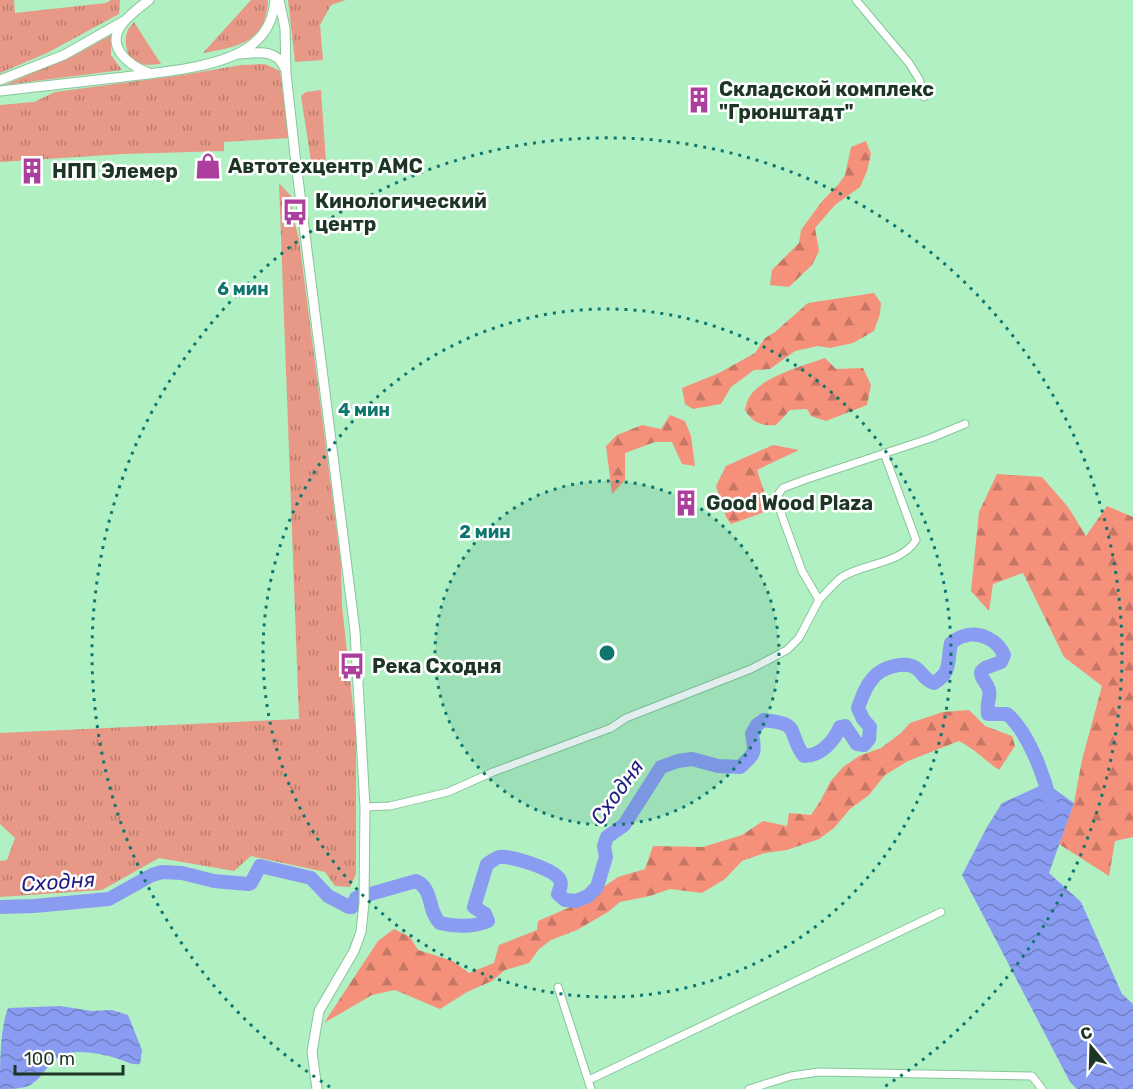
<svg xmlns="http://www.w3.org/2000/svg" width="1133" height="1089" viewBox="0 0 1133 1089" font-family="Rubik,sans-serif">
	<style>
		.grass { fill: url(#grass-tufts) }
		.forest { fill: url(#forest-firs) }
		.water { fill: url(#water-waves) }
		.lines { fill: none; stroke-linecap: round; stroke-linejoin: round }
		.river { stroke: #8a9cf2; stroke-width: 14 }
		.street-casing { stroke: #88c59a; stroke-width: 9 }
		.secondary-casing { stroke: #88c59a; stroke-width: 11 }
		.street { stroke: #fff; stroke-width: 7 }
		.secondary { stroke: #fff; stroke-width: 9 }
		.ring { fill: none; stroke: #0f766e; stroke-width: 3; stroke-dasharray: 3 6 }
		.labels { text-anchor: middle; stroke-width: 5; stroke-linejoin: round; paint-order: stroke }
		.poi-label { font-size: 20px; font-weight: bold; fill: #1c3524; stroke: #fff; text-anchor: start }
		.water-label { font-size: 21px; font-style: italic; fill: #212082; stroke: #fff }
		.centre { fill: #0f766e; stroke: #fff; stroke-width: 3 }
		.ring-label { font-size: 18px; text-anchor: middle; font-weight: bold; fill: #0f766e; stroke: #fff; stroke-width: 5; stroke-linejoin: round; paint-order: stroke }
	</style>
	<defs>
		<pattern id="grass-tufts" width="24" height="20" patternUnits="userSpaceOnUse" patternTransform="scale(1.5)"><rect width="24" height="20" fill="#e79886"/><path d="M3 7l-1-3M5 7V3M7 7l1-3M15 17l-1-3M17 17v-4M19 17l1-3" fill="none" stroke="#ba7d6d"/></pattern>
		<pattern id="forest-firs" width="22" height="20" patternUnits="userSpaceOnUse" patternTransform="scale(1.5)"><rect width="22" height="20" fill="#f5907a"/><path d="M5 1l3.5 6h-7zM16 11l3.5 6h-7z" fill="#c67664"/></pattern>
		<pattern id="water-waves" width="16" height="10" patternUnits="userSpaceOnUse" patternTransform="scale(1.5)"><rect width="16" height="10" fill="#8a9cf2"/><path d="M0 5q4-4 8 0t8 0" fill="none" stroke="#7080c4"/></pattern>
	</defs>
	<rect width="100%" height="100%" fill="#b1f0c3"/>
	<path class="grass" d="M0 0H14L15 13 106 3 111 0H120L119 14 47 53 0 73Z
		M251 0H268C266 43 238 47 203 53Z
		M288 0H346L331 5 320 25 323 60 295 62Z
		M134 22 161 64C142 66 128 66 126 44 125 34 128 28 134 22Z
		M111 35V55L122 70 4 85 77 54Z
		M265 64 280 71 289 138 224 142V151L123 154 0 162V105L34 102 55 92 183 75 241 65Z
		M321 90 326 163 314 165 311 161 301 96 306 92Z
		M279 183 291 196 293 217 299 239 341 564 342 606 356 734V874L350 887 335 886 325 872 251 856 234 871 159 858 102 890 0 897V861L7 860 15 838 0 824V733L299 719Z"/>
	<path class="forest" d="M866 141 871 154 867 171 860 187 835 205 815 228 819 251 812 265 789 287 770 285 772 270 799 243 801 230 823 200 838 185 845 175 851 147Z
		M874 293 881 303 880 314 874 331 853 343 830 348 818 346 795 351 770 369 754 370 731 387 721 404 693 409 685 404 682 388 719 373 755 353 765 338 775 332 808 303Z
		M825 358 836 369 863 368 871 385 867 405 826 421 811 416 807 409 790 410 776 425C761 426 753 423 745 410 746 406 747 400 750 396 762 377 805 365 825 358Z
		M670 415 685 421 691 436 695 466 682 464 672 442H655L625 453V480L612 494 606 446 617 435 642 425 661 429Z
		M773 445 799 450 757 470 769 506 762 513 731 524 726 517 716 486 726 466Z
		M997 474 1042 477 1068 507 1086 536 1107 506 1133 517V837L1115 841 1109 876 1059 844 1074 803 1082 760 1102 686 1064 657 1023 573 993 584 989 611 971 591 979 512Z
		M969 710 985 726 1012 736 1015 746 999 770C984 760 975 749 959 741L908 761 885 775 869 795 850 809 834 828 819 839 787 850 765 853 742 861 725 879 702 893 670 889 650 896 620 902 608 912 577 930 551 940 539 949 529 963 505 970 492 981 467 992 440 1009 395 990 372 995 324 1023 378 941 394 929 410 937 418 950 453 961 469 973 494 963 499 945 537 930 538 921 582 902 618 877 645 869 653 846 703 847 742 835 763 821 787 826 789 813 811 815 821 800 830 782 843 767 859 756 881 748 901 733 910 723 943 712Z"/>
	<path class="water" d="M1046 783 1074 803 1049 873 1081 902 1122 994 1133 1004V1089H1077L1070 1082 962 875 987 827 1002 803Z
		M60 1006 92 1011 112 1010 128 1015 142 1050 140 1064C130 1065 128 1062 119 1059 104 1054 82 1050 67 1053 52 1056 44 1076 32 1084 24 1089 10 1089 0 1089 0 1064 0 1029 8 1008Z"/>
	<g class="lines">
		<path class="river" d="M0 907 34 906 109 899 152 875 162 872 182 873 214 881 248 884 251 883 260 866 311 878 328 896 349 907H352L356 898 416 881C434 889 427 911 440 923 455 927 475 927 488 921L485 914 474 907 487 864C491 862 495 858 499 857 510 855 557 870 560 880 562 885 560 889 558 894L565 900 576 901 588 896 597 887 606 857 604 846 607 837 624 825 661 767 678 761 692 759 718 766 740 767C754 754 756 754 752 734L757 725 764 720C803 724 786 732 804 756 821 756 834 741 840 727L845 726 857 744 864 745 869 739 870 727 863 719 858 708C862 697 865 687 873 678 881 668 904 660 916 668 924 674 923 679 934 683 952 672 947 662 951 643 955 640 959 637 964 636 979 631 998 640 1004 655L1001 662 985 668 981 672C981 680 987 682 989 690 991 696 986 704 988 714H1007C1028 732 1044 775 1050 801"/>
		<g class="street-casing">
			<path id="street" d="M856 0 909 63 919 79 924 97
				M819 600C826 593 834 583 842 577 865 563 901 564 916 540L884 453
				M365 807 390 806 448 792 493 772 611 728 626 718 751 669 787 650 799 638 819 600 802 571 782 516 777 499 779 493 783 488 807 479 931 438 965 424
				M558 987 591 1089
				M589 1080 941 912
				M749 1089 791 1076 819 1072 1032 1076 1042 1089"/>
		</g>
		<g class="secondary-casing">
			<path id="secondary" d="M149 0C140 7 130 14 123 23 104 46 128 65 149 73
				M279 0 285 28 286 73 295 155 355 631 365 807 364 903 361 932 354 951 319 1011 312 1052 317 1089
				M239 54C256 53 276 48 284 67
				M0 80 64 55 124 21
				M0 91C38 87 77 82 115 78 153 73 218 69 249 47 266 35 273 20 275 0"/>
		</g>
		<use href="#street" class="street"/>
		<use href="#secondary" class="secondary"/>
	</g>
	<circle cx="607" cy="653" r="172" fill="#0f766e" fill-opacity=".12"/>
	<g class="ring">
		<circle cx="607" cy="653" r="172"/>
		<circle cx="607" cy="653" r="344"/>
		<path d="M330 1087A515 515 0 1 1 884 1087"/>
	</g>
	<defs>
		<g id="building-bare" transform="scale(2.07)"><path d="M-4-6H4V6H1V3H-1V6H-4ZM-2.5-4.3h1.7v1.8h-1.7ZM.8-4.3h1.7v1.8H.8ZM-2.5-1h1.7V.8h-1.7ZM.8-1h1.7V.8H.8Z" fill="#ac3f9d" stroke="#fff" stroke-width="2.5" paint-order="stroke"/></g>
		<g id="shop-bare" transform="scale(2.07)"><path d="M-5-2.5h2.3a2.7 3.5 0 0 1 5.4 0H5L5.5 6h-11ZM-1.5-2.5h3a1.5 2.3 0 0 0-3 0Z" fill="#ac3f9d" stroke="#fff" stroke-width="2.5" paint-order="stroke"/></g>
		<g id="bus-bare" transform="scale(2.07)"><path d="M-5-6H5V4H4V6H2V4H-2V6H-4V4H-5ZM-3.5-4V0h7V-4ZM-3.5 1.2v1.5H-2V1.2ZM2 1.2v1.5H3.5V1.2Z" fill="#ac3f9d" stroke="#fff" stroke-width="2.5" paint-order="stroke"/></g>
	</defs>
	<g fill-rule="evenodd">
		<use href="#building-bare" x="699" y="100"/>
		<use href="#shop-bare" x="208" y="166"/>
		<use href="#building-bare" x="32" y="171"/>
		<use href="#bus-bare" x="295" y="212"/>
		<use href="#building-bare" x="686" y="503"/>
		<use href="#bus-bare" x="352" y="666"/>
	</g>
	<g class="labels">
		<g class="poi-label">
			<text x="719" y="96">Складской комплекс<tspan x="719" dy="23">"Грюнштадт"</tspan></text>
			<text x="228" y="173">Автотехцентр АМС</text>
			<text x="52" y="178">НПП Элемер</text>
			<text x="315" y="208">Кинологический<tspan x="315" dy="23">центр</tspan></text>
			<text x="706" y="510">Good Wood Plaza</text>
			<text x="372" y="673">Река Сходня</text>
		</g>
		<g class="water-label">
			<text transform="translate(617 792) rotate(-54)" y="7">Сходня</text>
			<text transform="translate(58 882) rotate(-4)" y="7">Сходня</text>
		</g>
	</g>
	<circle cx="607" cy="653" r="9" class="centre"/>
	<g class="ring-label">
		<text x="243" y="295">6 мин</text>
		<text x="364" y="416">4 мин</text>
		<text x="485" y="538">2 мин</text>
	</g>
	<g transform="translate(1091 1047) rotate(341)" stroke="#ffffff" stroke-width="4.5" paint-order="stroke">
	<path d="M0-4.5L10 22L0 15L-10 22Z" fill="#1c3524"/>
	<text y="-9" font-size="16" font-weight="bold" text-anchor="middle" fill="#1c3524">С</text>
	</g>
	<path d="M15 1065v9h108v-9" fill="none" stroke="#1c3524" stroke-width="3"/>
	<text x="24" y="1065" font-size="18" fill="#1c3524" stroke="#ffffff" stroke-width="4.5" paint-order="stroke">100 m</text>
</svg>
